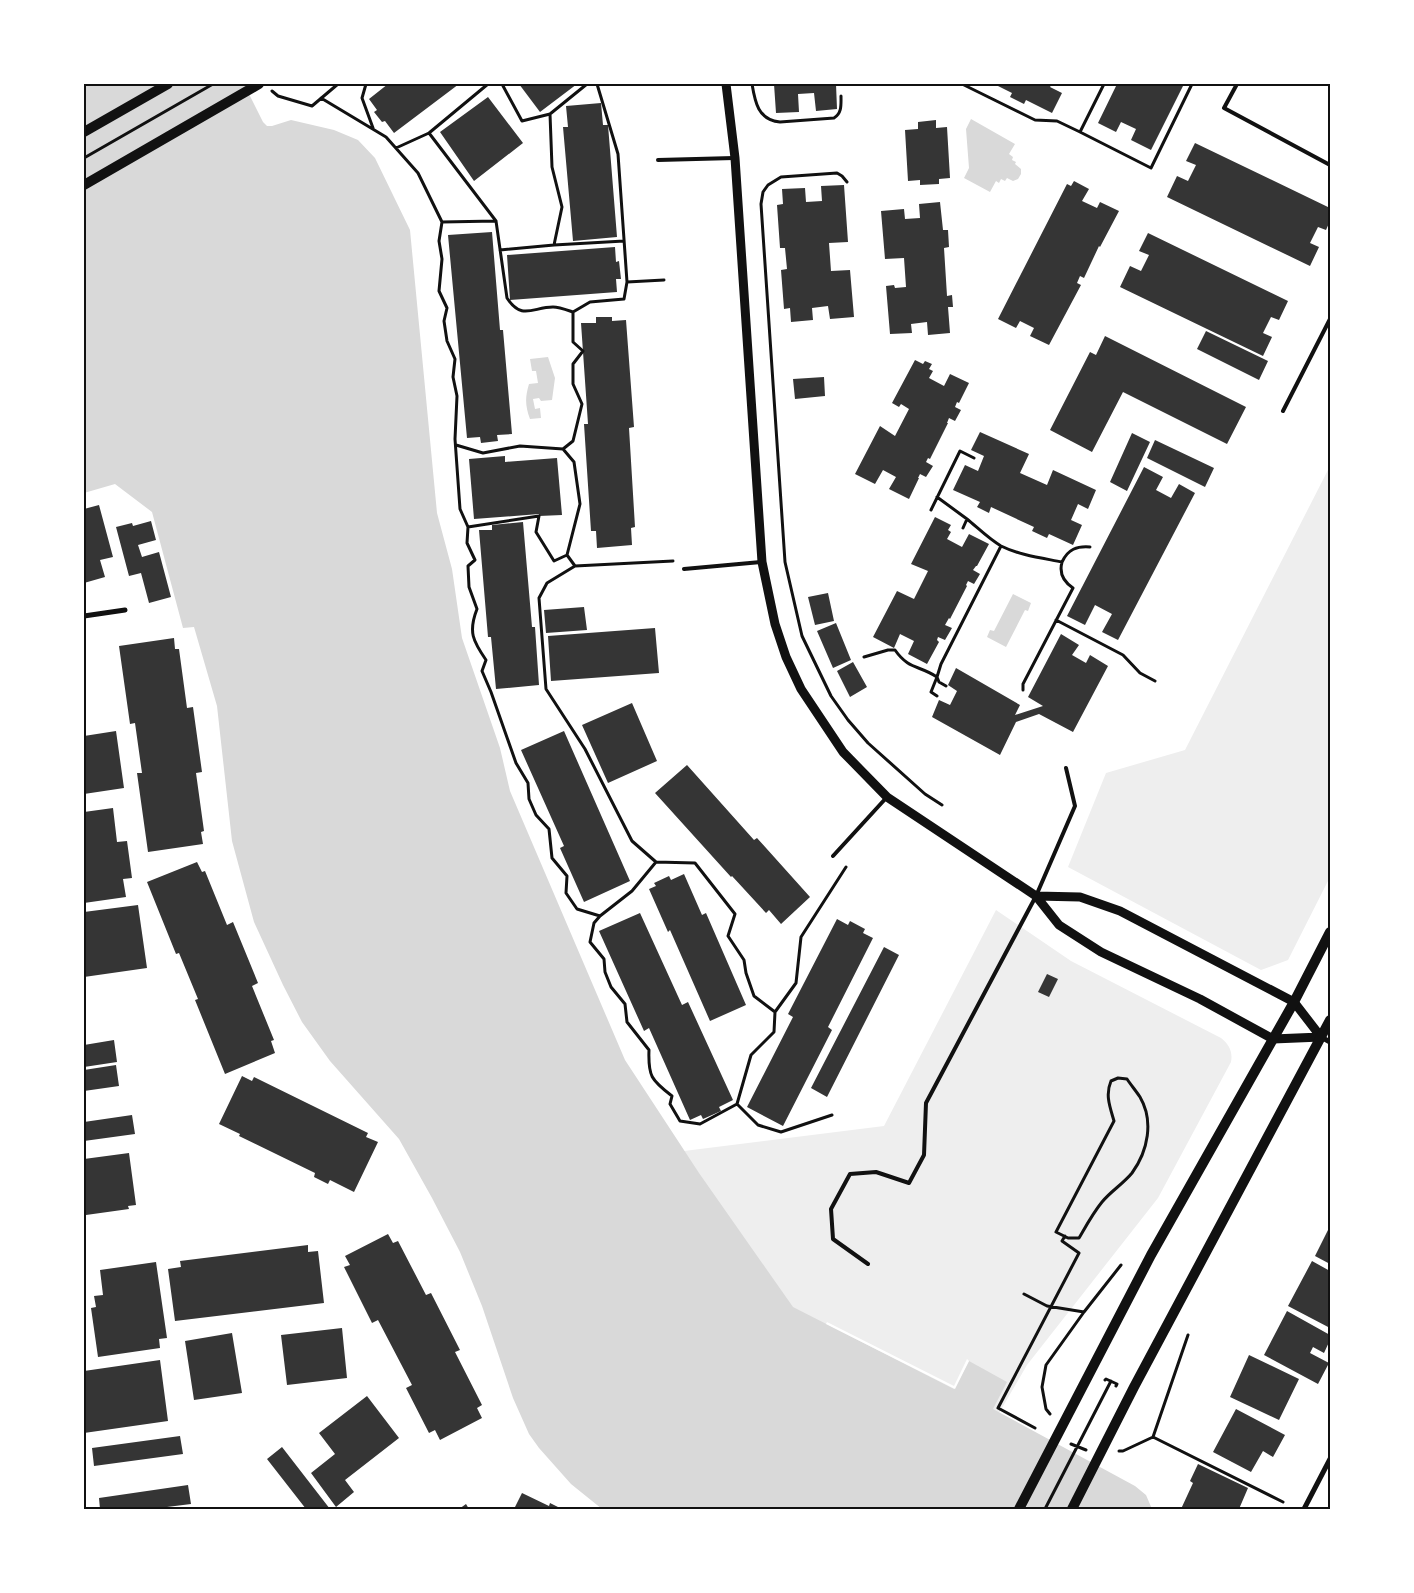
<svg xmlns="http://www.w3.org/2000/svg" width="1414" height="1593" viewBox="0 0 1414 1593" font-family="'Archivo Narrow',sans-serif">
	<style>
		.green { fill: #eee }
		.water { fill: #d9d9d9 }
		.pier { fill: #fff }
		.building { fill: #353535 }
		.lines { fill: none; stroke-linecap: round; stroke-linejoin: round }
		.path { stroke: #111; stroke-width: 3 }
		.service { stroke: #111; stroke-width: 4 }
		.minor { stroke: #111; stroke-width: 5 }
		.tertiary { stroke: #111; stroke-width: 9 }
		.secondary { stroke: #111; stroke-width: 10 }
		.neatline { fill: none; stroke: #111; stroke-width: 2 }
	</style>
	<rect width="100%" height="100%" fill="#fff"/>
	<path class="green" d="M1330 466V877L1288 960 1261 970 1068 867 1106 773 1185 750Z
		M996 910 1071 961 1221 1038C1229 1044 1233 1052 1231 1062L1158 1198 1027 1365 988 1432 792 1314 660 1154 884 1126Z"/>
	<path class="water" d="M84 84H244L263 122 267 126H272L291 120 334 130 358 140 375 158 410 230 437 513 452 569 462 638 500 748 510 791 625 1060 699 1173 793 1307 954 1389 969 1361 1007 1382 993 1409 1135 1486 1146 1495 1152 1509H602L571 1484 539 1448 529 1434 513 1398 482 1306 460 1252 432 1198 399 1139 330 1061 302 1022 283 985 254 922 232 841 217 706 194 627 183 628 152 512 115 484 84 493Z
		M971 119 1015 144 1009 154 1013 157 1012 160 1016 162 1015 164 1021 169V174L1018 179 1013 181 1007 178 1005 181 1001 179 999 183 996 181 990 192 964 178 969 168 966 129Z
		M548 357 555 378 552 400 541 401 539 398 533 399 535 409 540 408 541 418 530 419C525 406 525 397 529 384L538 383 536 371H532L530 359Z
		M1013 594 1031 603 1028 611 1025 610 1006 647 987 637 990 630 994 631Z"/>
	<path class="pier" d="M827 1322 954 1386 967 1359 969 1361 955 1389 826 1324Z"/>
	<path class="building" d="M388 84H459L394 133 385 121 382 122 374 112 377 110 369 99Z
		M519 84H577L540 112Z
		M774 84H836L837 109 816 111 814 93 798 94 799 112 776 113Z
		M994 84H1052L1050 87 1062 93 1052 113 1026 100 1024 104 1010 97 1012 93Z
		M1117 84H1184L1151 150 1131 140 1136 129 1121 122 1116 132 1098 123Z
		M488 97 523 143 474 181 440 132Z
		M601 103 603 125H608L617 237 573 241 563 127H568L566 106Z
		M936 120V128L947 127 950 178 939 179V184L920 185V180L908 181 905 130 918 129V122Z
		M1195 143 1330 208V221L1326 230 1318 227 1310 243 1319 247 1310 266 1167 197 1177 176 1188 181 1196 165 1186 161Z
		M1074 181 1089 189 1082 201 1097 208 1100 202 1119 211 1100 247 1099 246 1084 278 1080 276 1077 283 1081 285 1049 345 1030 336 1034 328 1020 321 1016 328 998 319 1067 184 1071 186Z
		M844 185 848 242 829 243 831 271 850 270 854 317 830 319 828 306 812 308 813 320 791 322 790 308 784 309 781 270 787 269 785 248H780L777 205 783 204 782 189 805 188 806 202 822 201 821 186Z
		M940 202 943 230H948L949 247 944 248 947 296 952 295 953 307H948L950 333 928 335 927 322 911 324 912 333 890 334 886 286 894 285 895 288 906 287 904 258 885 259 881 211 904 209 905 219 920 218 919 204Z
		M492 232 500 330H503L512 434 497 435 498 441 481 443 480 437 467 438 448 235Z
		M1148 233 1288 301 1279 320 1271 317 1263 333 1272 337 1263 356 1120 287 1130 266 1141 271 1149 255 1139 251Z
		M615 247 616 262 619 261 621 279H616L617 292 510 300 507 255Z
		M596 317H612V321L626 320 634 427 629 428 635 527 631 528 632 545 597 548 596 531H591L584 424H588L581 323H596Z
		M1206 331 1268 361 1259 380 1197 349Z
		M1105 336 1246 407 1227 444 1123 392 1092 452 1050 430 1090 352 1096 355Z
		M915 360 923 364 925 361 932 364 929 369 933 371 929 378 944 386 950 374 969 383 959 403 957 402 955 407 961 410 955 421 949 418 947 423H948L930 459 928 458 926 462 933 466 926 477 920 474 918 478H919L909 499 889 489 896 477 883 470 875 484 855 474 880 426 895 436 909 409 901 404 899 407 892 403Z
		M824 377 825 396 795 399 793 379Z
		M980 432 1029 454 1020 473 1047 485 1053 470 1096 490 1088 509 1078 504 1071 520 1082 525 1073 545 1049 534 1047 538 1032 531 1034 527 991 507 989 513 977 507 980 502 953 490 965 465 978 471 984 456 971 450Z
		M1132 433 1150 442 1127 491 1110 482Z
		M1155 440 1214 468 1205 487 1147 458Z
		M505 456V462L557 458 562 515 539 516V514L474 519 469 459Z
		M1144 467 1163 477 1156 490 1171 498 1179 484 1195 493 1118 640 1102 632 1112 614 1095 605 1085 625 1067 616Z
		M99 505 113 557 100 560 105 577 84 583V509Z
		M935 517 951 525 948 530 951 532 947 539 962 547 969 534 989 544 977 566H976L973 570 980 574 974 584 968 581 966 585 967 586 950 619 949 618 945 625 952 628 945 640 938 637 937 640 939 642 927 664 908 654 914 641 900 634 894 648 873 637 897 591 914 599 928 571 911 564Z
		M151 521 156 540 138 545 142 557 159 552 171 597 149 603 141 573 129 576 116 527 132 523 133 526Z
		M523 522 532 627H535L539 685 496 689 491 637H488L479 530H492V525Z
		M828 593 834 621 815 625 808 597Z
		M584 607 587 630 546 633 544 610Z
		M836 623 851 660 833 668 817 631Z
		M655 628 659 673 551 681 548 636Z
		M1061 634 1079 645 1072 655 1086 663 1090 655 1108 666 1073 732 1039 714 1016 722 1000 755 932 717 939 700 950 705 957 691 948 685 956 668 1020 705 1015 715 1043 706 1028 697Z
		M174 638 175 649H179L187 708 193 707 202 772 196 773 204 831 201 832 203 844 148 852 137 773H142L135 723 130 724 119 646Z
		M853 662 867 687 850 697 837 671Z
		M632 703 657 761 608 783 582 725Z
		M116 731 124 788 84 794V736Z
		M564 731 630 881 584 902 560 848 564 846 521 750Z
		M687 765 754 840 757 838 810 897 781 924 769 910 766 913 732 876 731 877 655 793Z
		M113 808 117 842 127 841 132 878 123 879 126 897 84 903V812Z
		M197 862 202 872 205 871 227 925 233 922 258 983 252 986 274 1040 271 1041 275 1053 225 1074 195 1000 198 999 179 953 176 954 147 882Z
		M684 874 702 915 706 913 746 1005 710 1021 670 930 668 932 649 889 656 886 654 883 669 876 671 880Z
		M138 905 147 968 84 977V912Z
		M640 913 682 1005 688 1002 733 1100 719 1107 721 1111 703 1119 701 1115 690 1120 649 1028 644 1031 599 931Z
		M837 919 848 925 850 921 865 929 863 933 873 938 828 1027 832 1030 783 1126 747 1107 793 1017 788 1014Z
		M884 947 899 955 827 1097 811 1088Z
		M1047 974 1058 979 1049 997 1038 992Z
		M114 1040 117 1062 84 1067V1045Z
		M116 1065 119 1086 84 1091V1070Z
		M242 1076 252 1081 254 1077 368 1133 366 1137 378 1142 354 1192 330 1180 328 1184 314 1177 315 1173 239 1136 240 1134 219 1124Z
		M132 1115 135 1134 84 1141V1122Z
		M129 1153 136 1205 128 1206 129 1209 86 1215V1212H84V1159Z
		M1330 1226V1264L1315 1256Z
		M388 1234 393 1243 398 1241 426 1295 431 1293 460 1350 455 1352 482 1405 477 1408 482 1418 440 1440 435 1430 429 1433 406 1388 412 1385 378 1320 372 1323 344 1267 350 1265 345 1256Z
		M308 1245V1252L318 1251 324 1303 175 1321 168 1269 181 1267 180 1261Z
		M1312 1261 1330 1271V1328L1288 1306Z
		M156 1262 167 1338 159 1339 160 1348 98 1357 91 1308 96 1307 94 1296 103 1295 100 1270Z
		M1287 1311 1330 1335V1340L1324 1353 1313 1347 1310 1353 1329 1363 1318 1384 1264 1355Z
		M342 1328 347 1378 287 1385 281 1335Z
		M232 1333 242 1393 194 1400 185 1341Z
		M1249 1355 1299 1379 1279 1420 1230 1397Z
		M160 1360 168 1421 84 1433V1371Z
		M367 1396 399 1438 345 1480 354 1492 336 1507 311 1473 335 1454 319 1433Z
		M1236 1409 1285 1435 1273 1457 1263 1451 1251 1472 1213 1452Z
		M180 1436 183 1454 94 1466 92 1448Z
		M282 1447 330 1509H306L267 1459Z
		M1198 1464 1248 1488 1239 1509H1181L1193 1483 1190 1481Z
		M188 1485 191 1504 151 1509H100L99 1498Z
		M522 1493 549 1506 550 1503 562 1509H514Z
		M466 1504 469 1509H459Z"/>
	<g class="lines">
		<path class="path" d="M366 84 362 98 373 128
			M502 84 522 121 550 114 587 84
			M597 84 618 154 627 282
			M752 84C755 102 758 120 780 122L834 118C842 113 841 105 841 96
			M962 84 1035 120 1057 121 1080 132
			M1104 84 1080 132 1151 168 1192 84
			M272 91 278 96 312 106 338 84
			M321 98 386 137 418 173 442 222 439 241 442 259 439 291 447 308 444 321 447 341 455 359 453 377 457 396 455 439 460 509 468 527 467 543 475 560 468 566 469 587 477 609C468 632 473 641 486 660L482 671 491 692 516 763 528 783 529 799 536 815 549 829 552 858 567 876 566 893 577 909 600 916 594 923 590 942 604 959 605 972 611 987 625 1004 627 1022 649 1050C648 1076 651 1080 672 1096L670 1104 680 1121 700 1124 737 1104 758 1125 781 1132 832 1115
			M550 114 552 167 562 207 554 245 624 241
			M429 133 496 221 442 222
			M396 148 429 133 488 84
			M84 158 213 84
			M847 182 842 176 837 173 781 177 768 185 763 192 761 204 785 562 802 636 831 696 848 720 868 743 925 794 942 805
			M496 221 507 298C522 321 533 307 553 307 559 307 567 310 573 312L590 302 624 299 627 282 664 280
			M500 250 554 245
			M456 445 483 453 520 446 563 449 573 441 582 404 573 384V364L583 351 573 342V312
			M563 449 574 462 580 504 567 555 575 566 673 561
			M937 497 967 519 963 528
			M931 510 960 451 974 458
			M967 519C978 528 989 539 1001 546 1019 555 1042 558 1062 562 1068 549 1077 546 1090 547
			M468 527 539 516 536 532 554 561 567 555
			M575 566 547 583 539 598 546 689 585 749 632 841 656 862 632 891 600 916
			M1056 620 1123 655 1140 673 1155 681
			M864 657 888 650H895C909 670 919 665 937 677L941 664 1001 546
			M937 677 931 692 937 696
			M937 677 939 682 946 686
			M1023 690V684L1073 588C1064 582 1059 573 1062 562
			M656 862 695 863 735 914 728 936 744 960 746 973 754 996 775 1012 774 1032 751 1055 737 1104
			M775 1012 796 983 801 937 846 867
			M1118 1078 1127 1079C1131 1085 1136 1091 1140 1097 1154 1121 1148 1151 1132 1173 1123 1184 1111 1191 1102 1202 1093 1213 1086 1226 1079 1238H1068L1056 1232 1114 1121C1110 1107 1105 1095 1111 1081Z
			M1024 1294 1047 1306 1084 1312
			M1105 1380 1106 1379 1117 1384 1116 1386
			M1050 1414 1046 1409 1042 1387 1046 1365 1084 1312 1121 1265
			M1035 1428 998 1408 1079 1253 1062 1241 1065 1236
			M1153 1437 1283 1502
			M1071 1444 1086 1450
			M1119 1451H1123L1153 1437 1188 1335
			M1045 1509 1111 1381"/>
		<path class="service" d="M1237 84 1224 108 1330 165
			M658 160 734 158
			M1283 411 1330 319
			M684 569 761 562
			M833 856 887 797
			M868 1264 833 1239 831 1209 850 1174 876 1172 909 1183 924 1155 926 1103 1036 896 1075 806 1066 768"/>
		<path class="minor" d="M84 616 125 610
			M1321 1037 1330 1042
			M1304 1509 1330 1459"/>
		<path class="tertiary" d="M726 84 735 158 762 562 775 624 786 657 801 689 843 752 887 797 1036 896 1059 925 1101 952 1200 999 1273 1039 1321 1037
			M1036 896 1080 897 1120 911 1294 1002 1321 1037"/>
		<path class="secondary" d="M84 132 168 84
			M84 185 259 84
			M1019 1509 1151 1255 1294 1002 1330 932
			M1072 1509 1134 1387 1330 1020"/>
	</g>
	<rect width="1414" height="1593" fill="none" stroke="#ffffff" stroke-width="170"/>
	<rect x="85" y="85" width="1244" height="1423" class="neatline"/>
</svg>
